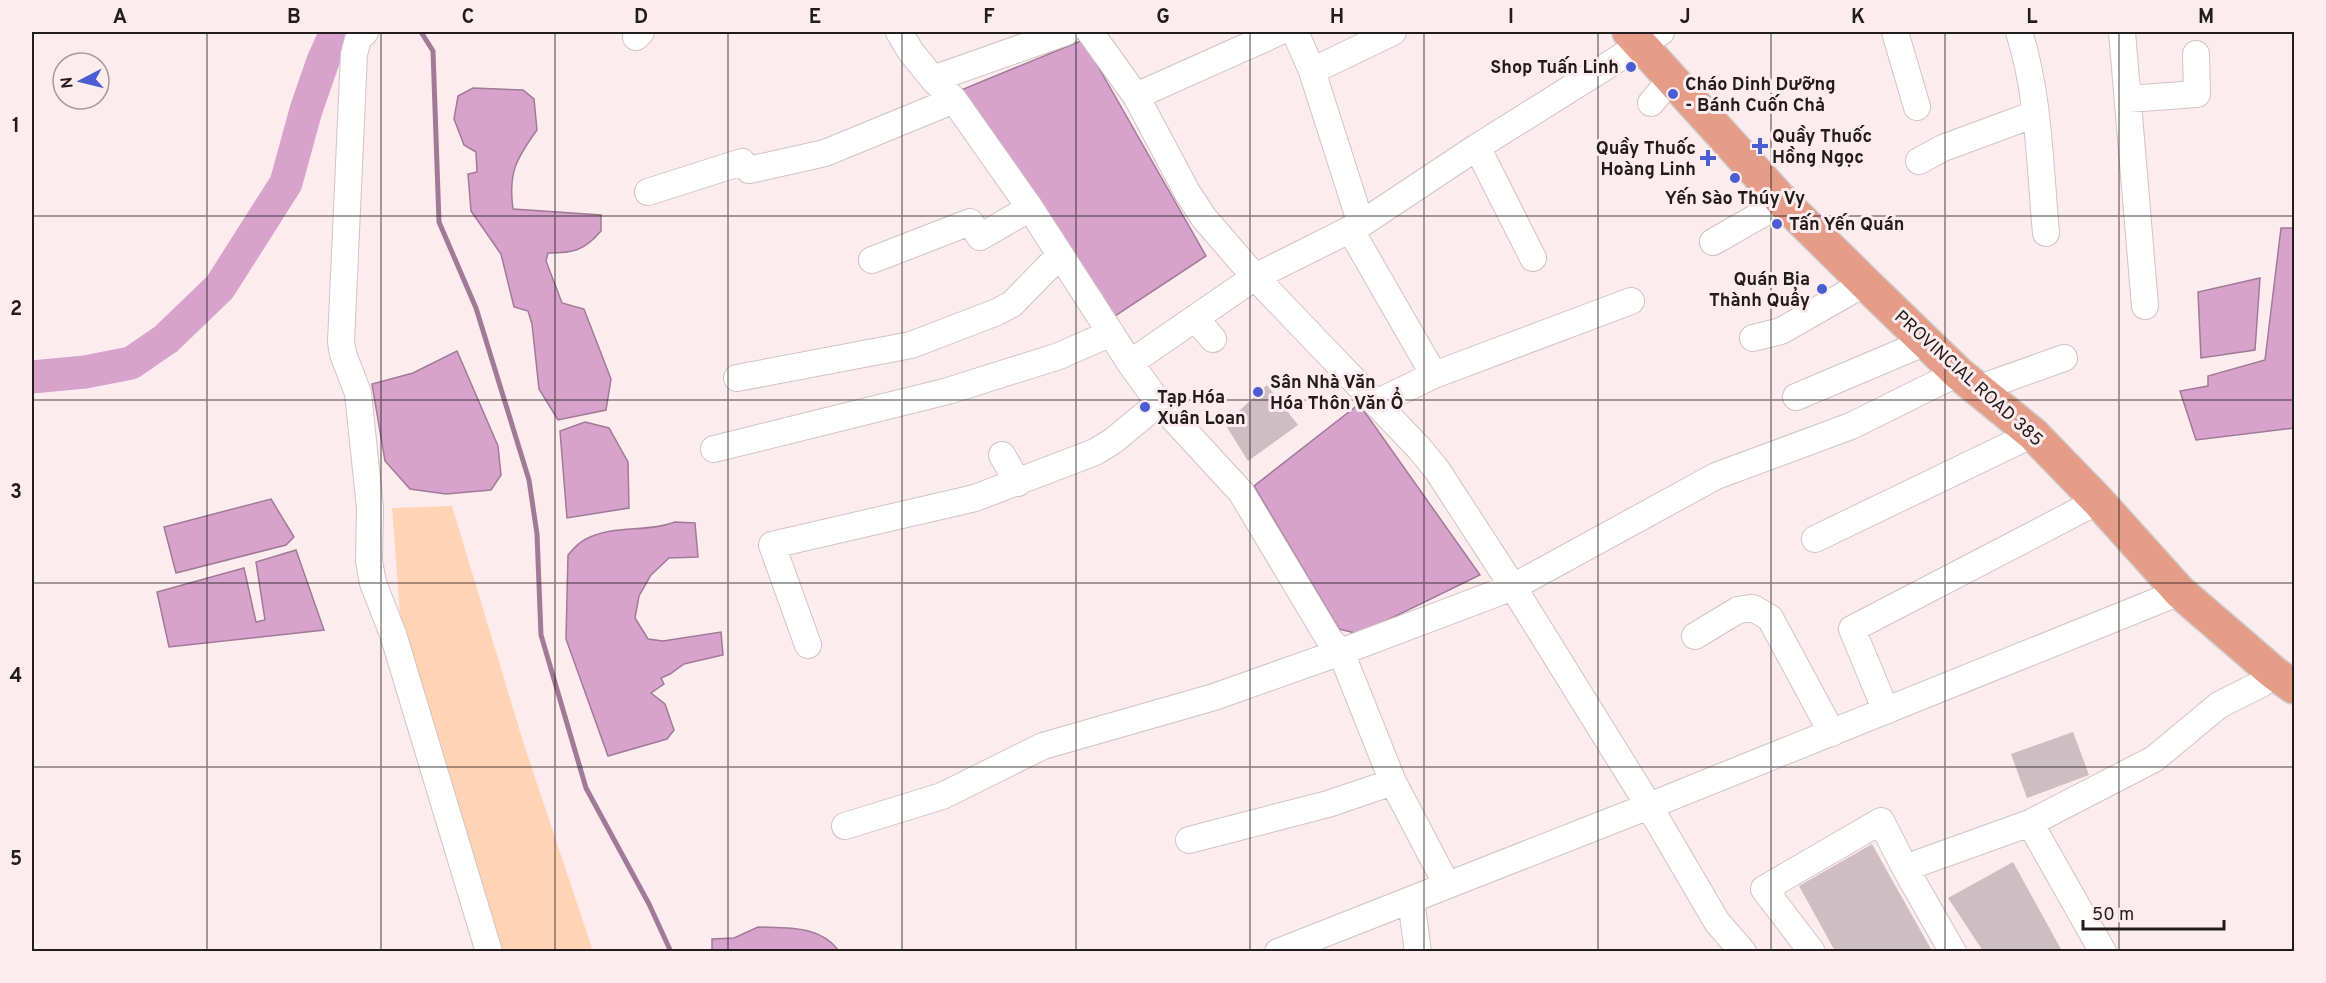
<svg xmlns="http://www.w3.org/2000/svg" width="2326" height="983" viewBox="0 0 2326 983" font-family="Overpass,sans-serif">
	<style>
		.green { fill: #ffd3b3 }
		.water { fill: #d7a2cc; stroke: #a17a97; stroke-width: 1.5 }
		.lines { fill: none; stroke-linecap: round; stroke-linejoin: round }
		.stream { stroke: #a17a97; stroke-width: 5 }
		.river { stroke: #d7a2cc; stroke-width: 33 }
		.building { fill: #ccbec3 }
		.minor-casing { stroke: #d2c3c3; stroke-width: 28 }
		.major-casing { stroke: #cecdcd; stroke-width: 36 }
		.minor { stroke: #fff; stroke-width: 26 }
		.major { stroke: #e69d88; stroke-width: 33 }
		.grid { fill: none; stroke: #221c1c; stroke-width: 1.5; stroke-opacity: 0.55 }
		.poi-dot { fill: #4a5dd2; stroke: #fdeced; stroke-width: 2 }
		.labels { text-anchor: middle; stroke-width: 6; stroke-linejoin: round; paint-order: stroke }
		.poi-label { font-size: 18px; font-weight: bold; fill: #221c1c; stroke: #fdeced; text-anchor: start }
		.street-label { font-size: 18px; fill: #221c1c; stroke: #fdeced }
		.neatline { fill: none; stroke: #221c1c; stroke-width: 2 }
		.grid-label { font-size: 20px; text-anchor: middle; font-weight: bold; fill: #221c1c }
	</style>
	<rect width="100%" height="100%" fill="#fdeced"/>
	<path class="green" d="M452 506 525 748 593 951H501L400 613 392 508Z"/>
	<path class="water" d="M1083 40 1206 256 1112 318 961 90Z
		M473 88 523 90 534 99 537 130C516 159 508 173 513 209L601 215V231C584 251 573 253 548 253L546 261 562 303 584 309 611 379 606 410 558 420 539 389 532 324 528 311 514 307 501 254 471 211 468 174 477 172 476 152 464 145 454 119 458 96Z
		M2281 228H2294V428L2196 440 2180 391 2208 386V376L2265 360Z
		M2260 278 2255 350 2201 358 2198 292Z
		M457 351 498 446 501 475 491 490 446 494 410 489 385 461 372 384 413 373Z
		M1359 404 1480 575 1359 634 1339 629 1254 486Z
		M585 422 609 428 628 462 629 508 567 518 560 431Z
		M271 499 294 537 286 545 176 573 164 527Z
		M675 522 695 523 698 557 669 558 651 575 639 596 635 618 648 639 663 641 721 632 723 655 684 664 670 674 661 678 664 684 651 693 665 704 674 730 667 739 608 756 566 639 568 555C573 549 579 542 586 539 614 524 646 533 675 522Z
		M296 550 324 630 169 647 157 592 244 568 256 622 265 620 256 562Z
		M758 927C787 928 820 925 839 951H712V939L734 938Z"/>
	<g class="lines">
		<path class="stream" d="M421 32 433 51 439 222 476 308 529 480 537 534 541 635 586 788 649 904 671 952"/>
		<path class="river" d="M32 377 85 372 131 363 166 339 220 287 286 183 306 110 323 61 336 32"/>
	</g>
	<path class="building" d="M1267 385 1298 425 1248 461 1225 424Z
		M2073 732 2089 775 2027 798 2011 754Z
		M1872 844 1932 951H1835L1799 886Z
		M2013 862 2062 951H1983L1948 898Z"/>
	<g class="lines">
		<g class="minor-casing">
			<path id="minor" d="M365 32 358 39 354 54 341 342 343 354 358 393 370 508 369 561 373 583 393 634 489 952
				M899 32 911 52 933 79 954 100 1030 208 1130 363 1159 403 1241 492 1329 639 1341 652 1393 782 1447 885
				M1090 32 1136 96 1187 192 1204 218 1255 277 1419 448 1437 470 1513 587 1649 806 1717 922 1743 952
				M1295 32 1312 71 1361 224
				M1895 32 1917 107
				M2019 32C2039 94 2040 167 2046 233
				M2122 32 2145 306
				M636 37 641 32
				M1312 71 1393 32
				M933 79 1066 32
				M1136 96 1279 32
				M2128 99 2197 94 2196 54
				M1651 103 1672 78
				M1477 147 1533 258
				M1919 161 1943 148 2035 114
				M648 192 742 162 749 170 825 153 954 100
				M1350 229 1434 375
				M1713 242 1783 202
				M872 260 970 222 980 237 1030 208
				M1195 318 1213 339
				M1753 338 1781 331 1865 283
				M1130 363 1255 277 1361 224 1477 147 1661 32
				M737 378 911 345 997 312 1012 304 1060 255
				M1977 389 2064 358
				M1796 397 1926 342
				M1376 403 1434 375 1631 301
				M714 449 948 391 1059 356 1111 333
				M1002 455 1018 483
				M1815 539 2033 434
				M1695 636 1738 610 1753 608 1770 618 1832 733
				M808 645 772 545 975 498 1095 452 1113 441 1159 403
				M1886 711 1852 629 2098 501
				M2030 823 2103 952
				M845 826 942 796 1043 746 1214 697 1341 652 1513 587 1716 476 1851 426 1958 373
				M1189 840 1328 804 1393 782
				M1905 868 1953 952
				M1411 900 1418 952
				M1278 952 1649 806 2180 592
				M1812 952 1764 889 1881 821 1905 868 2030 823 2154 759 2219 705 2261 684 2274 673"/>
		</g>
		<g class="major-casing">
			<path id="major" d="M1629 32 1783 202 1865 283 1958 373 2033 434 2098 501 2180 592 2274 673 2294 687"/>
		</g>
		<use href="#minor" class="minor"/>
		<use href="#major" class="major"/>
	</g>
	<path class="grid" d="M207 32V952M381 32V952M555 32V952M728 32V952M902 32V952M1076 32V952M1250 32V952M1424 32V952M1598 32V952M1771 32V952M1945 32V952M2119 32V952M32 216H2294M32 400H2294M32 583H2294M32 767H2294"/>
	<g class="poi-dot">
		<circle cx="1631" cy="67" r="6"/>
		<circle cx="1673" cy="94" r="6"/>
		<path d="M1757 137h6v6h6v6h-6v6h-6v-6h-6v-6h6z"/>
		<path d="M1705 149h6v6h6v6h-6v6h-6v-6h-6v-6h6z"/>
		<circle cx="1735" cy="178" r="6"/>
		<circle cx="1777" cy="224" r="6"/>
		<circle cx="1822" cy="289" r="6"/>
		<circle cx="1258" cy="392" r="6"/>
		<circle cx="1145" cy="407" r="6"/>
	</g>
	<g class="labels">
		<g class="poi-label">
			<text x="1619" y="73" text-anchor="end">Shop Tuấn Linh</text>
			<text x="1685" y="90">Cháo Dinh Dưỡng<tspan x="1685" dy="21">- Bánh Cuốn Chả</tspan></text>
			<text x="1772" y="142">Quầy Thuốc<tspan x="1772" dy="21">Hồng Ngọc</tspan></text>
			<text x="1696" y="154" text-anchor="end">Quầy Thuốc<tspan x="1696" dy="21">Hoàng Linh</tspan></text>
			<text x="1735" y="204" text-anchor="middle">Yến Sào Thúy Vy</text>
			<text x="1789" y="230">Tấn Yến Quán</text>
			<text x="1810" y="285" text-anchor="end">Quán Bia<tspan x="1810" dy="21">Thành Quẩy</tspan></text>
			<text x="1270" y="388">Sân Nhà Văn<tspan x="1270" dy="21">Hóa Thôn Văn Ổ</tspan></text>
			<text x="1157" y="403">Tạp Hóa<tspan x="1157" dy="21">Xuân Loan</tspan></text>
		</g>
		<g class="street-label">
			<text transform="translate(1969 378) rotate(42)" y="6">PROVINCIAL ROAD 385</text>
		</g>
	</g>
	<rect width="2326" height="983" fill="none" stroke="#fdeced" stroke-width="66"/>
	<g transform="translate(81 81) rotate(263)"><circle r="28" fill="#fdeced" stroke="#a59999" stroke-width="1.5"/>
	<path d="M0-4.5L10 22L0 15L-10 22Z" fill="#4a5dd2"/>
	<text y="-9" font-size="16" font-weight="bold" text-anchor="middle" fill="#221c1c">N</text>
	</g>
	<path d="M2083 920v9h141v-9" fill="none" stroke="#221c1c" stroke-width="3"/>
	<text x="2092" y="920" font-size="18" fill="#221c1c" stroke="#fdeced" stroke-width="4.5" paint-order="stroke">50 m</text>
	<rect x="33" y="33" width="2260" height="917" class="neatline"/>
	<g class="grid-label">
		<text x="120" y="23">A</text>
		<text x="294" y="23">B</text>
		<text x="468" y="23">C</text>
		<text x="641" y="23">D</text>
		<text x="815" y="23">E</text>
		<text x="989" y="23">F</text>
		<text x="1163" y="23">G</text>
		<text x="1337" y="23">H</text>
		<text x="1511" y="23">I</text>
		<text x="1685" y="23">J</text>
		<text x="1858" y="23">K</text>
		<text x="2032" y="23">L</text>
		<text x="2206" y="23">M</text>
		<text x="16" y="132">1</text>
		<text x="16" y="315">2</text>
		<text x="16" y="498">3</text>
		<text x="16" y="682">4</text>
		<text x="16" y="865">5</text>
	</g>
</svg>
